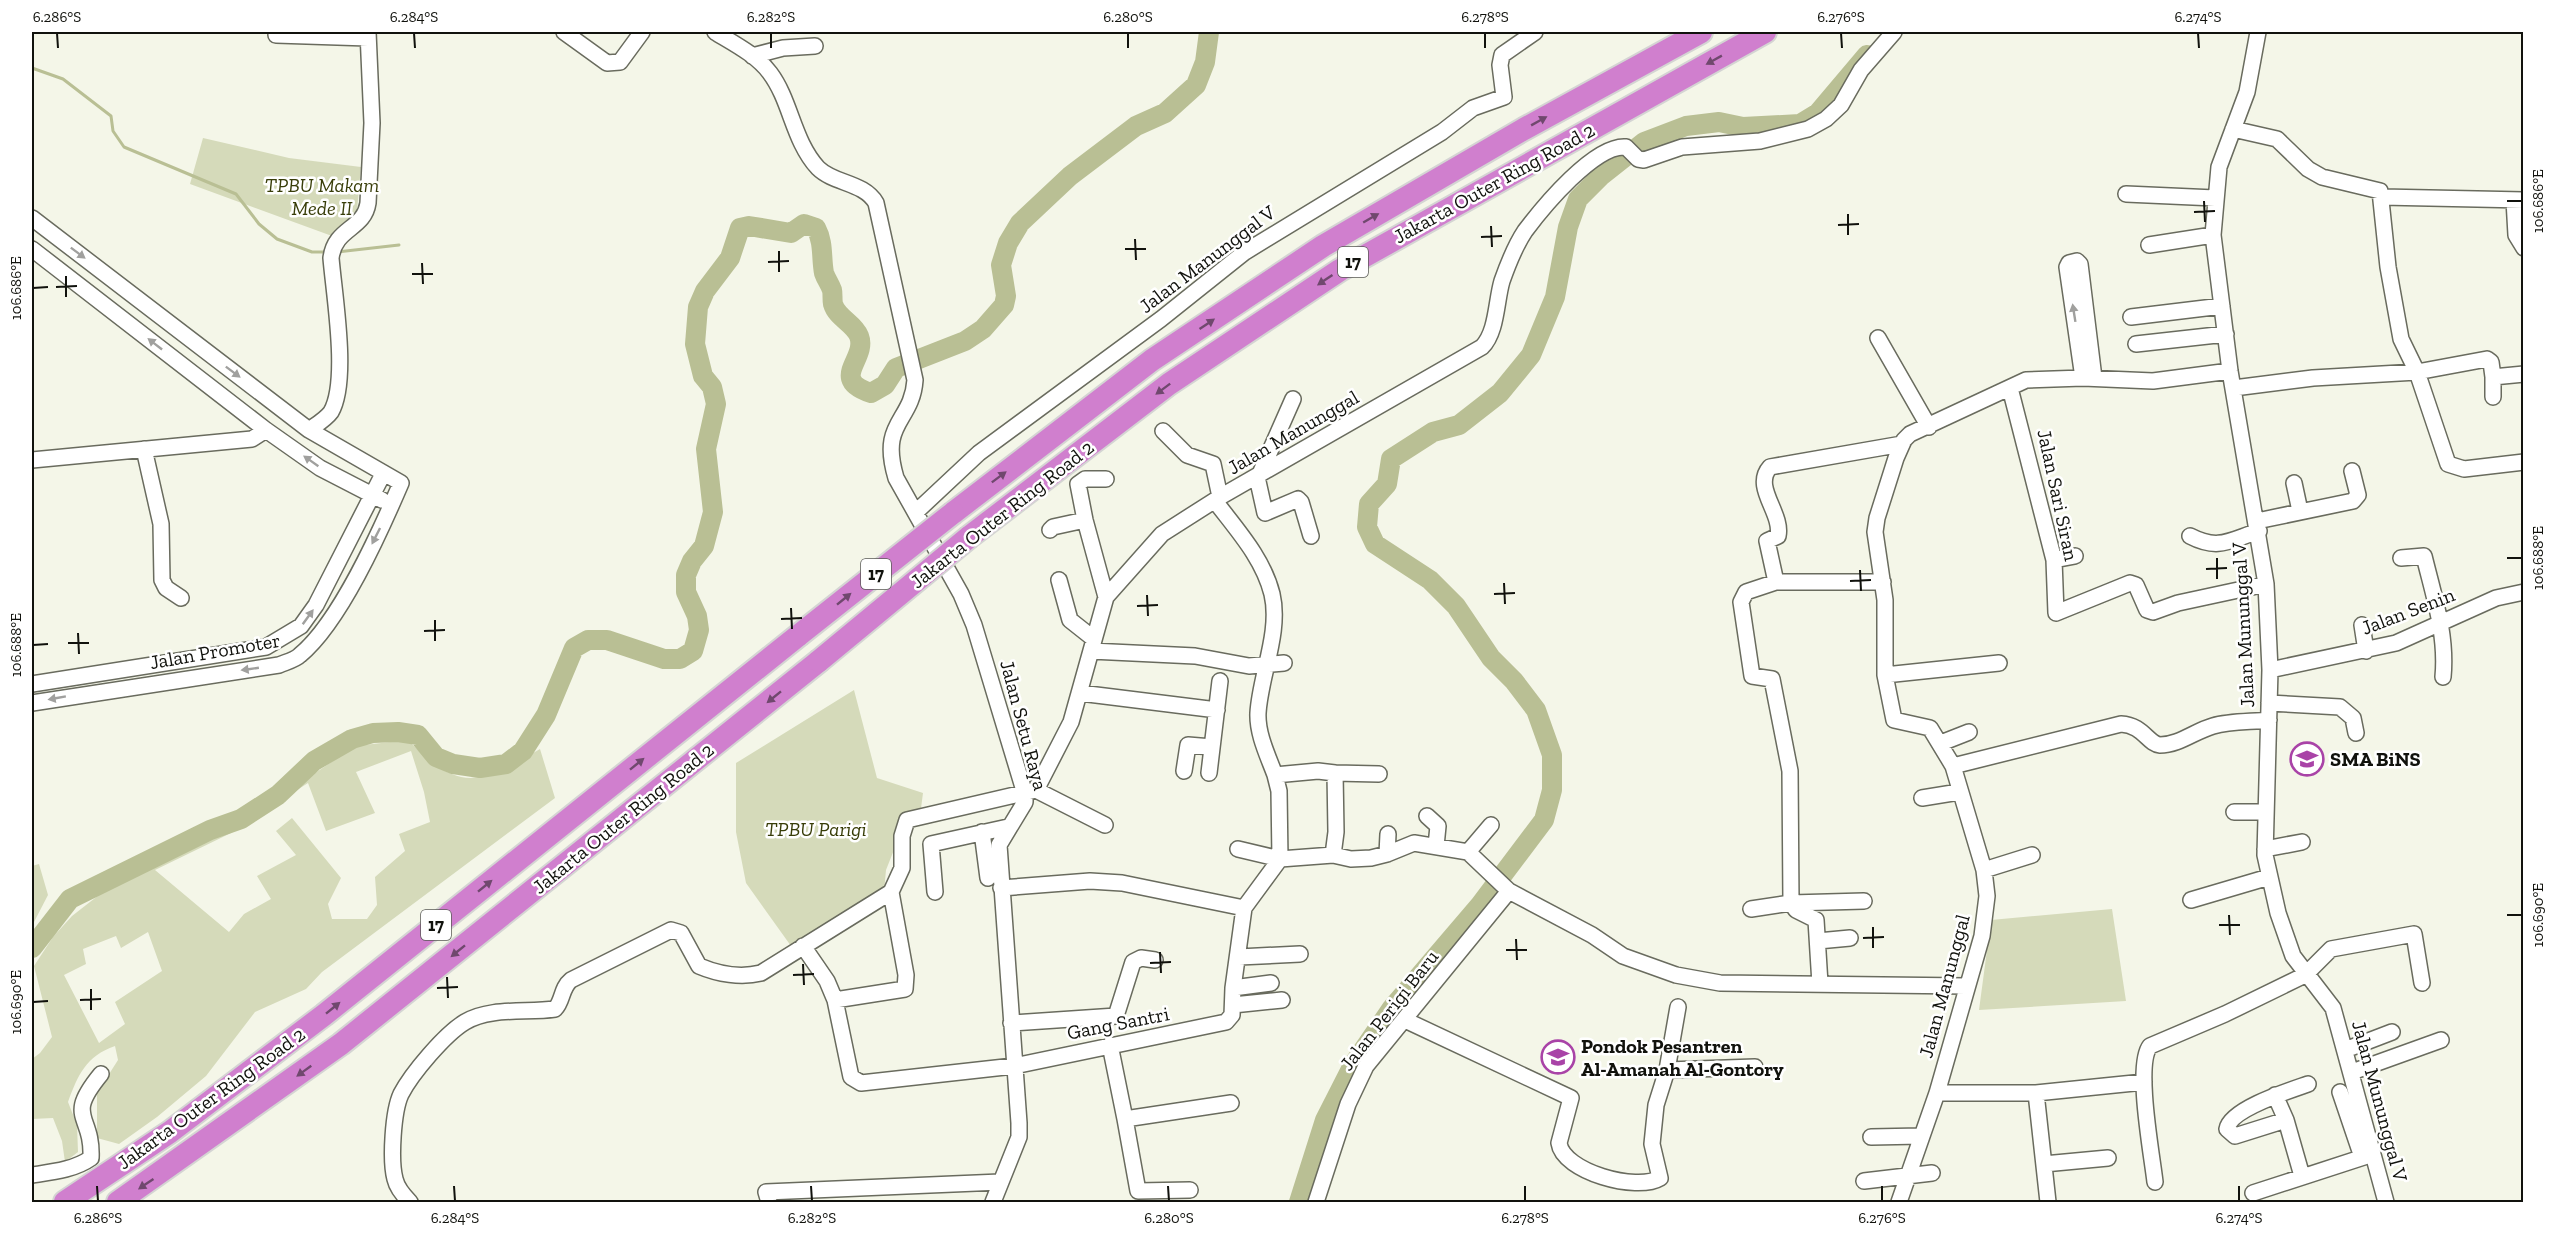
<svg xmlns="http://www.w3.org/2000/svg" width="2555" height="1234" viewBox="0 0 2555 1234" font-family="'Zilla Slab',serif">
	<style>
		.green { fill: #d5daba; fill-rule: evenodd }
		.lines { fill: none; stroke-linecap: round; stroke-linejoin: round }
		.stream { stroke: #b9bf94; stroke-width: 3 }
		.river { stroke: #b9bf94; stroke-width: 20 }
		.minor-casing { stroke: #696b5e; stroke-width: 18 }
		.highway-casing { stroke: #d4d4d3; stroke-width: 26 }
		.minor { stroke: #fff; stroke-width: 15 }
		.highway { stroke: #d07fce; stroke-width: 22 }
		.highway-bridge-casing { stroke: #d4d4d3; stroke-width: 26; stroke-linecap: butt }
		.highway-bridge { stroke: #d07fce; stroke-width: 22 }
		.oneway { fill: #70486e }
		.oneway2 { fill: #a0a09e }
		.ticks { fill: none; stroke: #11120d; stroke-width: 2 }
		.labels { text-anchor: middle; stroke-width: 5; stroke-linejoin: round; paint-order: stroke }
		.shield { fill: #fff; stroke: #585956; stroke-width: 1.5 }
		.shield-label { font-size: 18px; font-weight: bold; fill: #11120d }
		.street-label { font-size: 20px; fill: #11120d; stroke: #fff }
		.park-label { font-size: 20px; font-style: italic; fill: #383d08; stroke: #fff }
		.poi-label { font-size: 20px; font-weight: bold; fill: #11120d; stroke: #fff; text-anchor: start }
		.neatline { fill: none; stroke: #11120d; stroke-width: 2 }
		.ticks-label { font-size: 15px; text-anchor: middle; fill: #11120d }
	</style>
	<rect width="100%" height="100%" fill="#f4f6e8"/>
	<path class="green" d="M203 138 289 158 361 167 357 210 332 236 190 184Z
		M854 690 877 778 923 793 920 816 905 822 886 870 884 892 791 946 746 883 736 832V763Z
		M408 740C461 795 480 783 540 749L555 798 322 972 306 989 255 1012 206 1076 157 1117 119 1144 97 1138V1093L118 1060 115 1046C86 1056 78 1075 68 1102L77 1125 78 1152 65 1162 62 1141 53 1118 32 1119V1059L40 1053 52 1037 34 966 53 937 72 916 113 884 237 826 355 746ZM411 751 424 792 430 822 399 834 405 851 375 877 377 905 367 919H332L328 904 341 878 292 818 276 831 296 855 257 876 271 899 244 914 229 932 155 870 231 833 308 783 326 831 375 813 356 772ZM148 932 162 971 115 1002 125 1024 99 1043 64 975 86 964 83 949 116 936 121 948Z
		M39 864 48 895 34 922 32 921V866Z
		M2112 909 2126 1001 1979 1010 1991 920Z"/>
	<g class="lines">
		<path class="stream" d="M32 68 63 79 111 116 113 131 124 147 236 194 259 224 277 239 312 252H328
			M337 252 399 245"/>
		<path class="river" d="M32 948 70 899 210 830 241 819 278 795 314 761 352 739 373 733 398 732 418 735 436 757 453 764 480 768 506 764 523 751 546 715 574 648 588 640H607L664 659H680L693 651 699 630 697 616 686 592V575L692 561 704 546 713 512 706 449 716 404 712 387 703 376 695 344 698 307 705 291 730 258 740 228 749 226 791 233 804 224 816 228C824 243 821 257 824 273 826 279 830 284 832 290 833 294 832 299 833 304 837 318 854 323 859 336 868 359 828 379 871 393L885 385 896 368 965 341 983 329 1004 305 1006 296 1001 265 1008 243 1020 223 1070 176 1136 126 1165 113 1196 85 1205 62 1209 32
			M1299 1202 1325 1120 1353 1065 1392 1008 1480 905 1544 820 1552 790V755L1536 710 1514 681 1491 658 1456 606 1430 580 1375 544 1367 527 1369 504 1387 484 1391 459 1433 432 1459 425 1500 393 1531 355 1555 297 1568 227 1578 199 1601 176 1644 142 1686 126 1719 122 1743 127 1800 124 1818 113 1867 55"/>
		<g class="minor-casing">
			<path id="minor" d="M564 32 607 63 620 62 642 32
				M715 32C733 43 757 55 770 73 791 101 793 141 818 168 834 184 864 182 876 203L915 380C912 423 879 421 896 478L961 594 974 625 1025 794V802L999 845 1019 1123V1137L993 1202
				M2258 32 2247 92 2219 167 2213 235 2230 371 2266 584 2270 670 2265 855 2278 913 2293 956 2333 1008 2386 1202
				M276 35 368 38
				M752 56 783 48 815 46
				M2233 129 2277 139 2308 169 2322 177 2380 191 2388 267 2401 339 2417 372 2448 464 2464 469 2524 462
				M2126 194 2215 198
				M2382 197 2524 200
				M2514 200 2516 235 2524 248
				M32 218 309 430 401 483C380 532 340 622 300 655 295 660 286 662 279 665L32 703
				M2149 245 2213 235
				M32 249 266 430 320 468 382 500
				M2131 317 2222 306
				M1878 338 1929 427
				M2136 344 2226 334
				M2493 377V397
				M2083 378 2067 267 2069 263 2077 261 2080 264 2094 378
				M2010 388 2054 560 2056 613 2130 583 2136 585 2147 610 2153 612 2178 603 2266 584
				M2234 388 2313 378 2417 372 2487 359 2491 362 2493 377 2524 374
				M309 430C316 425 326 419 331 412 349 381 334 295 331 258 335 227 364 230 368 203L372 123 368 32
				M1163 431 1187 455 1213 464 1220 497
				M144 449 161 524 162 580 166 588 181 598
				M32 460 252 439 266 430
				M1259 476 1293 399
				M1257 477 1265 513 1298 499 1301 502 1311 536
				M1106 479H1085L1078 484 1085 520 1106 597
				M2294 483 2300 511
				M1215 501C1237 530 1263 558 1272 594 1281 632 1260 676 1258 713 1257 734 1268 756 1275 775L1318 771 1335 773 1336 832 1333 855
				M916 512 979 453 1161 319 1245 252 1442 132 1473 108 1504 97 1500 65 1502 55 1535 32
				M2257 521 2353 501 2358 495 2352 471
				M1050 530 1053 527 1085 520
				M2190 536C2219 551 2230 540 2259 531
				M2401 558 2424 556C2434 597 2447 635 2443 677
				M2054 560 2075 556
				M1059 580 1070 620 1094 639
				M1776 582 1767 541 1778 536C1783 513 1752 487 1770 467L1902 444
				M2362 625 2366 651
				M1091 651 1195 656 1249 666 1284 663
				M2270 670 2396 643 2496 598 2524 592
				M1885 675 1999 663
				M32 684 266 647 301 626 316 605 383 474
				M1080 693 1217 710
				M2269 703 2340 707 2353 718 2356 733
				M1941 743 1969 732
				M1953 766 2121 724C2143 725 2148 744 2160 745 2179 745 2195 731 2213 726 2230 721 2251 722 2269 720
				M1184 771 1188 745 1212 747
				M1209 773 1220 681
				M1335 773 1379 774
				M1036 790 1105 825
				M1922 798 1959 792
				M2234 812H2265
				M1427 816 1438 826 1436 846
				M982 832 988 878
				M1238 849 1280 859 1279 791 1275 775
				M2265 849 2302 842
				M1468 852 1491 825
				M1387 854 1388 834
				M1984 870 2032 855
				M1001 888 1090 881 1122 883 1244 908 1280 859 1333 855 1351 859 1371 858 1387 854 1414 843 1468 852 1509 891 1592 935 1623 956 1676 975 1720 983 1966 986
				M935 892 931 844 1008 827
				M2191 900 2269 877
				M1751 909 1791 903 1864 901
				M1818 941 1850 938
				M803 946 827 981 835 1000 851 1077 861 1083 1014 1066 1226 1022 1232 1015 1233 988 1244 908
				M1239 957 1300 954
				M1820 984 1816 920 1796 910 1791 903 1790 771 1772 679 1752 676 1741 602 1746 592 1776 582H1883
				M1233 988 1271 983
				M835 1000 905 989 906 975 891 892 902 868V836L907 820 1036 790 1071 722 1106 597 1162 534 1220 497 1482 347C1497 332 1496 301 1502 281 1508 264 1515 246 1525 231 1543 207 1595 144 1626 147L1638 159 1644 160 1682 147 1760 141 1808 129 1826 119 1841 105 1861 70 1894 32
				M1233 1005 1282 1000
				M1405 1020 1571 1098 1559 1143C1563 1172 1637 1192 1660 1178L1652 1144 1656 1105 1667 1070 1755 1067
				M1011 1023 1116 1016 1133 962 1141 958 1155 960
				M1110 1045 1125 1119 1231 1103
				M2345 1050 2392 1032
				M1667 1070 1678 1007
				M2352 1072 2441 1040
				M2340 1092 2362 1157
				M1937 1093H2036L2144 1082
				M2036 1093 2048 1202
				M2275 1095 2286 1120 2302 1176
				M1125 1119 1138 1191 1190 1190
				M2286 1120 2235 1136 2227 1129C2230 1109 2291 1090 2308 1084
				M1871 1137 1921 1136
				M2044 1164 2108 1158
				M32 1175C52 1172 74 1170 91 1158 93 1113 64 1119 101 1074
				M1864 1181 1932 1173
				M2155 1182C2152 1155 2135 1065 2150 1046L2225 1014 2305 975 2331 949 2414 934 2422 983
				M2253 1193 2373 1154
				M410 1202C404 1196 397 1188 395 1179 390 1160 393 1111 401 1094 412 1073 445 1034 465 1022 490 1007 526 1013 555 1009 563 1001 561 988 571 980L671 930 681 933 699 966C718 974 741 978 761 973L891 892
				M769 1202 766 1192 1000 1182
				M1316 1202 1348 1104 1366 1066 1509 891
				M1899 1202 1937 1093 1982 936 1987 896 1984 870 1953 766 1930 728 1894 720 1885 675V600L1875 532 1877 518 1896 458 1904 440 1910 434 2026 380 2083 378 2153 381 2230 371"/>
		</g>
		<g class="highway-casing">
			<path id="highway" d="M953 513 1152 360 1323 246 1524 129 1701 32
				M969 537 1169 384 1340 270 1765 32
				M65 1202 170 1132 324 1015 799 635
				M118 1202 341 1044 819 661"/>
		</g>
		<use href="#minor" class="minor"/>
		<use href="#highway" class="highway"/>
		<g class="highway-bridge-casing">
			<path id="highway-bridge" d="M799 635 953 513
				M819 661 969 537"/>
		</g>
		<use href="#highway-bridge" class="highway-bridge"/>
	</g>
	<defs><path id="oneway-solid" d="M-6-.8H1V-3.2L6.5 0L1 3.2V.8H-6Z" transform="scale(1.5)"/></defs>
	<g class="oneway">
		<use href="#oneway-solid" transform="translate(1714 60) rotate(151)"/>
		<use href="#oneway-solid" transform="translate(1539 121) rotate(-29)"/>
		<use href="#oneway-solid" transform="translate(1371 218) rotate(-30)"/>
		<use href="#oneway-solid" transform="translate(1325 280) rotate(146)"/>
		<use href="#oneway-solid" transform="translate(1207 324) rotate(-34)"/>
		<use href="#oneway-solid" transform="translate(1163 389) rotate(143)"/>
		<use href="#oneway-solid" transform="translate(999 477) rotate(-37)"/>
		<use href="#oneway-solid" transform="translate(844 599) rotate(-39)"/>
		<use href="#oneway-solid" transform="translate(774 697) rotate(141)"/>
		<use href="#oneway-solid" transform="translate(637 764) rotate(-39)"/>
		<use href="#oneway-solid" transform="translate(485 886) rotate(-39)"/>
		<use href="#oneway-solid" transform="translate(458 951) rotate(141)"/>
		<use href="#oneway-solid" transform="translate(333 1008) rotate(-39)"/>
		<use href="#oneway-solid" transform="translate(304 1071) rotate(144)"/>
		<use href="#oneway-solid" transform="translate(146 1184) rotate(146)"/>
	</g>
	<g class="oneway2">
		<use href="#oneway-solid" transform="translate(78 253) rotate(37)"/>
		<use href="#oneway-solid" transform="translate(2074 313) rotate(-99)"/>
		<use href="#oneway-solid" transform="translate(155 344) rotate(-142)"/>
		<use href="#oneway-solid" transform="translate(233 372) rotate(37)"/>
		<use href="#oneway-solid" transform="translate(311 461) rotate(-145)"/>
		<use href="#oneway-solid" transform="translate(376 536) rotate(117)"/>
		<use href="#oneway-solid" transform="translate(308 617) rotate(-54)"/>
		<use href="#oneway-solid" transform="translate(250 669) rotate(172)"/>
		<use href="#oneway-solid" transform="translate(57 698) rotate(170)"/>
	</g>
	<path class="ticks" d="M57 33 58 48M414 33 415 48M771 33V48M1128 33V48M1485 33V48M1841 33 1842 48M2198 33 2199 48M2204 201 2205 222M2507 201H2522M2194 212 2215 211M1848 214V235M1838 225 1859 224M1491 226 1492 247M1481 237 1502 236M1135 239 1136 260M1125 249H1146M779 251V272M768 262 789 261M422 263 423 284M412 274H433M66 276V297M56 287 77 286M33 288 48 287M2217 558V579M2507 558H2522M2206 569 2227 568M1860 570 1861 591M1850 581 1871 580M1504 583 1505 604M1494 594 1515 593M1147 595 1148 616M1137 606 1158 605M791 608 792 629M781 619 802 618M435 620V641M424 631 445 630M78 633 79 654M68 643H89M33 645 48 644M2229 915 2230 935M2507 915H2522M2219 925H2240M1873 927V948M1863 938 1884 937M1516 939 1517 960M1506 950H1527M1160 952 1161 973M1150 963 1171 962M803 964 804 985M793 975 814 974M447 977 448 998M437 988 458 987M91 989V1010M80 1000 101 999M33 1002 48 1001M97 1186 98 1201M454 1186 455 1201M811 1186 812 1201M1168 1186 1169 1201M1525 1186V1201M1882 1186V1201M2239 1186V1201"/>
	<defs>
		<g id="school-ring" transform="scale(1.725)"><circle r="9.5" fill="#fff" stroke="#a943a7" stroke-width="1.5"/><path d="M0-5L7-2L0 1L-7-2ZM-4 1L0 2.5L4 1V4Q0 6-4 4Z" fill="#a943a7"/></g>
	</defs>
	<g fill-rule="evenodd">
		<use href="#school-ring" x="2307" y="759"/>
		<use href="#school-ring" x="1558" y="1057"/>
	</g>
	<g class="labels">
		<g class="shield">
			<rect x="1338" y="247" width="30" height="30" rx="4.5"/>
			<rect x="861" y="559" width="30" height="30" rx="4.5"/>
			<rect x="421" y="910" width="30" height="30" rx="4.5"/>
		</g>
		<g class="shield-label">
			<text x="1353" y="268">17</text>
			<text x="876" y="580">17</text>
			<text x="436" y="931">17</text>
		</g>
		<g class="street-label">
			<text transform="translate(1494 183) rotate(-29)" y="7">Jakarta Outer Ring Road 2</text>
			<text transform="translate(1207 259) rotate(-37)" y="7">Jalan Manunggal V</text>
			<text transform="translate(1293 432) rotate(-30)" y="7">Jalan Manunggal</text>
			<text transform="translate(2058 495) rotate(78)" y="7">Jalan Sari Siran</text>
			<text transform="translate(1002 514) rotate(-38)" y="7">Jakarta Outer Ring Road 2</text>
			<text transform="translate(2408 611) rotate(-21)" y="7">Jalan Senin</text>
			<text transform="translate(2243 625) rotate(-93)" y="7">Jalan Mununggal V</text>
			<text transform="translate(215 651) rotate(-10)" y="7">Jalan Promoter</text>
			<text transform="translate(1024 725) rotate(75)" y="7">Jalan Setu Raya</text>
			<text transform="translate(623 818) rotate(-39)" y="7">Jakarta Outer Ring Road 2</text>
			<text transform="translate(1944 986) rotate(-75)" y="7">Jalan Manunggal</text>
			<text transform="translate(1389 1010) rotate(-52)" y="7">Jalan Perigi Baru</text>
			<text transform="translate(1118 1023) rotate(-11)" y="7">Gang Santri</text>
			<text transform="translate(211 1098) rotate(-36)" y="7">Jakarta Outer Ring Road 2</text>
			<text transform="translate(2380 1101) rotate(75)" y="7">Jalan Mununggal V</text>
		</g>
		<g class="park-label">
			<text x="322" y="192">TPBU Makam<tspan x="322" dy="23">Mede II</tspan></text>
			<text x="816" y="836">TPBU Parigi</text>
		</g>
		<g class="poi-label">
			<text x="2330" y="766">SMA BiNS</text>
			<text x="1581" y="1053">Pondok Pesantren<tspan x="1581" dy="23">Al-Amanah Al-Gontory</tspan></text>
		</g>
	</g>
	<rect width="2555" height="1234" fill="none" stroke="#ffffff" stroke-width="66"/>
	<rect x="33" y="33" width="2489" height="1168" class="neatline"/>
	<g class="ticks-label">
		<text x="57" y="22">6.286°S</text>
		<text x="414" y="22">6.284°S</text>
		<text x="771" y="22">6.282°S</text>
		<text x="1128" y="22">6.280°S</text>
		<text x="1485" y="22">6.278°S</text>
		<text x="1841" y="22">6.276°S</text>
		<text x="2198" y="22">6.274°S</text>
		<text transform="translate(2538 201) rotate(-90)" y="5">106.686°E</text>
		<text transform="translate(16 288) rotate(-90)" y="5">106.686°E</text>
		<text transform="translate(2538 558) rotate(-90)" y="5">106.688°E</text>
		<text transform="translate(16 645) rotate(-90)" y="5">106.688°E</text>
		<text transform="translate(2538 915) rotate(-90)" y="5">106.690°E</text>
		<text transform="translate(16 1002) rotate(-90)" y="5">106.690°E</text>
		<text x="98" y="1223">6.286°S</text>
		<text x="455" y="1223">6.284°S</text>
		<text x="812" y="1223">6.282°S</text>
		<text x="1169" y="1223">6.280°S</text>
		<text x="1525" y="1223">6.278°S</text>
		<text x="1882" y="1223">6.276°S</text>
		<text x="2239" y="1223">6.274°S</text>
	</g>
</svg>
